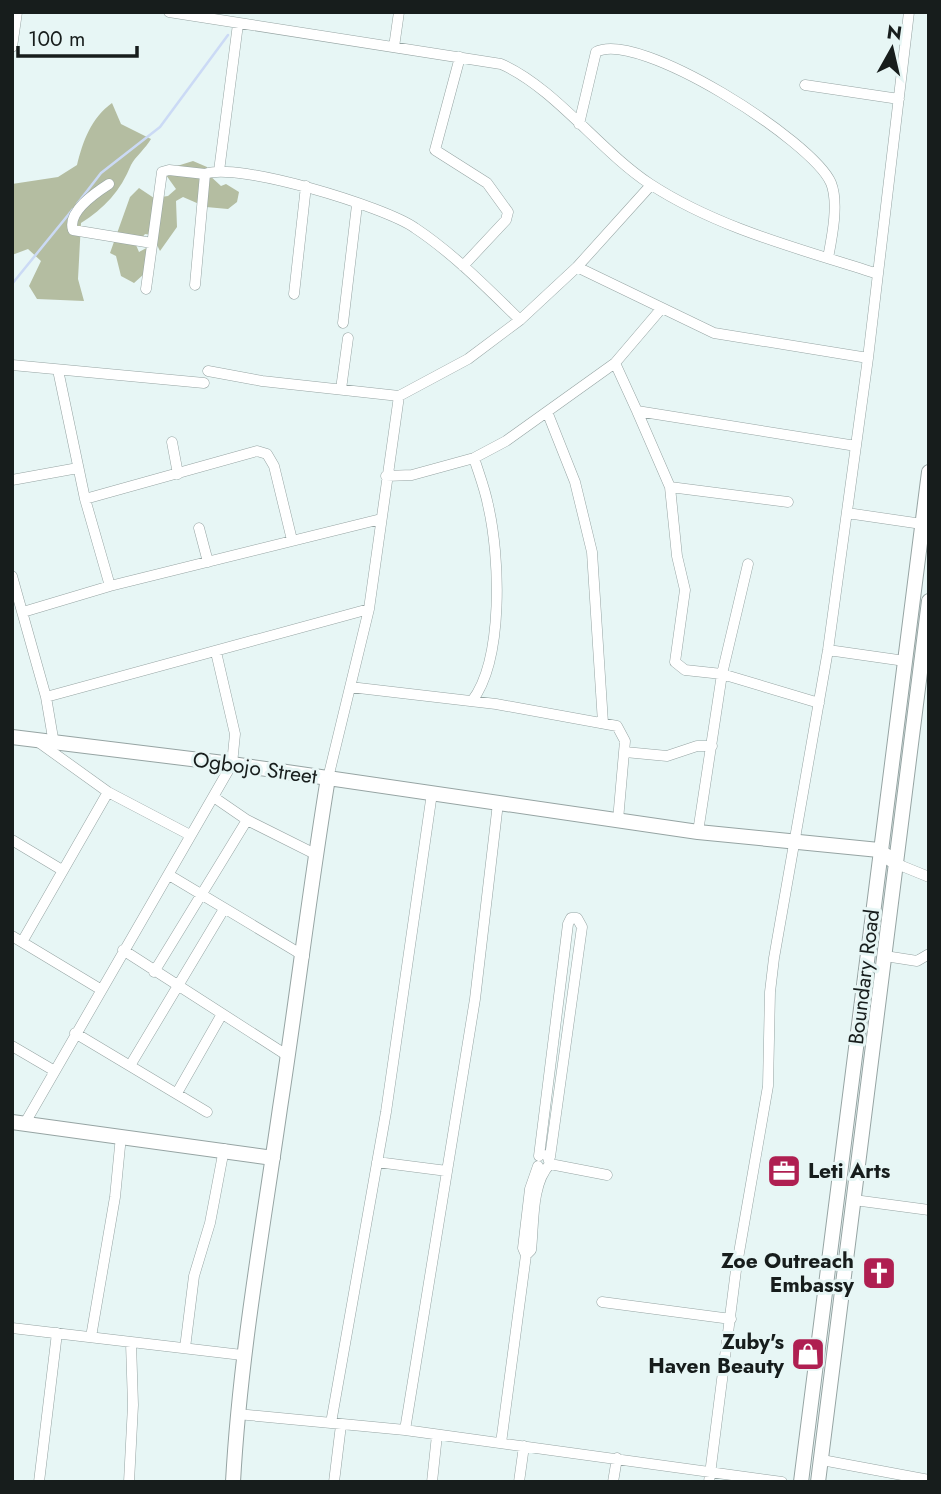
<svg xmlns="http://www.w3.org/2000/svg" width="941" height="1494" viewBox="0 0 941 1494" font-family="Jost,sans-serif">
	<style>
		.forest { fill: #b4bda1 }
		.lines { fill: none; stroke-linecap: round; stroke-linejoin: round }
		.stream { stroke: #cbdaf5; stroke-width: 2.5 }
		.street-casing { stroke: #96a4a3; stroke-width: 11 }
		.secondary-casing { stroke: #96a4a3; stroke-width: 16 }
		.street { stroke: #fff; stroke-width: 10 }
		.secondary { stroke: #fff; stroke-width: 14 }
		.labels { text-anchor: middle; stroke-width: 6; stroke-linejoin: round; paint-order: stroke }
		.street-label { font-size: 21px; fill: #171d1c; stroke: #e7f6f5 }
		.poi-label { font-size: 21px; font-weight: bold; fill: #171d1c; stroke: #e7f6f5; text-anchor: end }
	</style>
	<rect width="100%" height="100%" fill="#e7f6f5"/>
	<path class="forest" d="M112 103 121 124 151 139C146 148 135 157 131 165 121 190 104 209 81 223L78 279 84 301 37 299 29 286 41 261 28 249 12 255V184L58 177 77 165C83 141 91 118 112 103Z
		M193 161 207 167 208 174 221 186 226 184 239 192 237 202 228 209 206 207 183 197 176 201 177 227 160 251 152 235 145 234 136 245 139 252 150 246 144 274 134 283 121 276 116 256 110 253 130 197 139 188 154 198 168 196 176 189 166 175 177 166Z"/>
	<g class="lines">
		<path class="stream" d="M77 204 101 173 160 127 228 35
			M12 284 73 209"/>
		<g class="street-casing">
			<path id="street" d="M169 12 501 64C554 87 600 151 650 184 719 229 801 249 878 274
				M12 47 17 12
				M394 47 399 12
				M460 57 435 150 487 183 508 212 506 220 463 266
				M805 85 899 99
				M579 124 596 52C638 29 813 141 831 183 839 203 832 237 828 258
				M219 171 238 24
				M109 184C95 193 67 212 73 230L152 243
				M577 267 714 333 868 358
				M195 285 205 174C236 161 386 207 415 228 454 254 487 288 520 320
				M146 289 162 172 169 170 205 174
				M294 294 306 186
				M343 323 357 205
				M615 363 637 411 856 446
				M12 365 204 383
				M58 370 85 499 110 586
				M208 371 262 381 399 396 468 359 520 320 577 267 651 185
				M341 389 348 338
				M637 411 670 487 677 556 685 590 675 662 685 670 722 674 819 703
				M548 414 575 482 592 552 603 723
				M172 442 178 474
				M386 476 412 475 474 458 506 441 615 363 661 309
				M12 480 78 468
				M670 487 788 502
				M85 499 257 451 267 454 274 466 292 540
				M847 513 922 524
				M199 528 208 562
				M12 576 46 697 54 744
				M23 612 110 586 381 519
				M828 650 905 661
				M350 687 496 704 617 726 625 741 618 820
				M46 697 369 609
				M472 701C504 659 500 556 488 505 485 489 479 474 474 458
				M37 741 108 792 190 835
				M625 752 667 756 697 746H712
				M328 778 369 609 399 396
				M215 798 247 820 315 854
				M698 832 722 674 748 564
				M12 840 62 870
				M897 864 929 877
				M169 875 304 956
				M12 936 100 989
				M22 942 108 792
				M123 950 288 1056
				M885 956 917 961 929 954
				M154 972 247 820
				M75 1033 207 1112
				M12 1046 53 1070
				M131 1064 224 909
				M177 1093 222 1014
				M25 1123 232 764 235 734 216 652
				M539 1156 568 924 571 918H577L582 927 550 1157
				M377 1162 447 1171
				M550 1164 607 1175
				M854 1200 929 1210
				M526 1255 531 1250C534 1225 531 1183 550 1164L547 1155
				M602 1302 731 1319
				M12 1328 242 1355
				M91 1337 115 1197 121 1136
				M185 1348 194 1276 210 1223 224 1149
				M237 1414 405 1430 782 1482
				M331 1423 386 1112 432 793
				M405 1430 475 999 498 803
				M501 1443 526 1255 523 1248 530 1189 538 1166
				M822 1460 929 1480
				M39 1482 57 1333
				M129 1482 133 1405 131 1343
				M334 1482 341 1425
				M432 1482 437 1435
				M519 1482 524 1446
				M613 1482 617 1458
				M709 1482 736 1270 768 1086 770 992 774 958 828 650 868 358 909 12"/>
		</g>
		<g class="secondary-casing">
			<path id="secondary" d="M12 737 232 764 698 832 879 850 897 864
				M12 1122 273 1158
				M233 1482C240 1355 262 1234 280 1108 297 998 310 887 328 778
				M801 1482 929 472
				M818 1482 929 601"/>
		</g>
		<use href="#street" class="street"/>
		<use href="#secondary" class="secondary"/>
	</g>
	<defs>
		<g id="office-square" transform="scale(1.75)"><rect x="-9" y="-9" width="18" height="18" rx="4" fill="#af1f51" stroke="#e7f6f5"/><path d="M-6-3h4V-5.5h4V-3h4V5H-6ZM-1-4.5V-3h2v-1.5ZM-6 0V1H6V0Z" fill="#fff"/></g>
		<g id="church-square" transform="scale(1.75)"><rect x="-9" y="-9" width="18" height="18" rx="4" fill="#af1f51" stroke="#e7f6f5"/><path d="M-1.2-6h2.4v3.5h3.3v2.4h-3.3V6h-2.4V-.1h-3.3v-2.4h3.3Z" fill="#fff"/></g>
		<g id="shop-square" transform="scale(1.75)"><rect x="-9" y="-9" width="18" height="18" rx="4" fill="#af1f51" stroke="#e7f6f5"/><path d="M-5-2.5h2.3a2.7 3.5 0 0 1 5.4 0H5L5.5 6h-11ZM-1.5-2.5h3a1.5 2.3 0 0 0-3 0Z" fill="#fff"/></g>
	</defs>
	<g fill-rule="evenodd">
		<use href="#office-square" x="784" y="1171"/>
		<use href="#church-square" x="879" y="1273"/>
		<use href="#shop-square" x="808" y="1354"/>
	</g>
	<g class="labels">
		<g class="street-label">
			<text transform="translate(255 768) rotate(8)" y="7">Ogbojo Street</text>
			<text transform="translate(864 977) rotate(-83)" y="7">Boundary Road</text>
		</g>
		<g class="poi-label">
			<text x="808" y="1178" text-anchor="start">Leti Arts</text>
			<text x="854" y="1268">Zoe Outreach<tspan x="854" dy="24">Embassy</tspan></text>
			<text x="784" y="1349">Zuby's<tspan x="784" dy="24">Haven Beauty</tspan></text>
		</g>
	</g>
	<rect width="941" height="1494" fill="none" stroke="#171d1c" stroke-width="28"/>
	<g transform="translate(892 49) rotate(8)" stroke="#e7f6f5" stroke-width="5" paint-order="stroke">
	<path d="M0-5L12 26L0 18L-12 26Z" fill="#171d1c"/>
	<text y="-10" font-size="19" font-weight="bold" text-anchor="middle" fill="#171d1c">N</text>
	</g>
	<path d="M18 46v10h119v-10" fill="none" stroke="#171d1c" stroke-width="3.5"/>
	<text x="28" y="46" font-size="21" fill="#171d1c" stroke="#e7f6f5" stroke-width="5" paint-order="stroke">100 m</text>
</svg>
